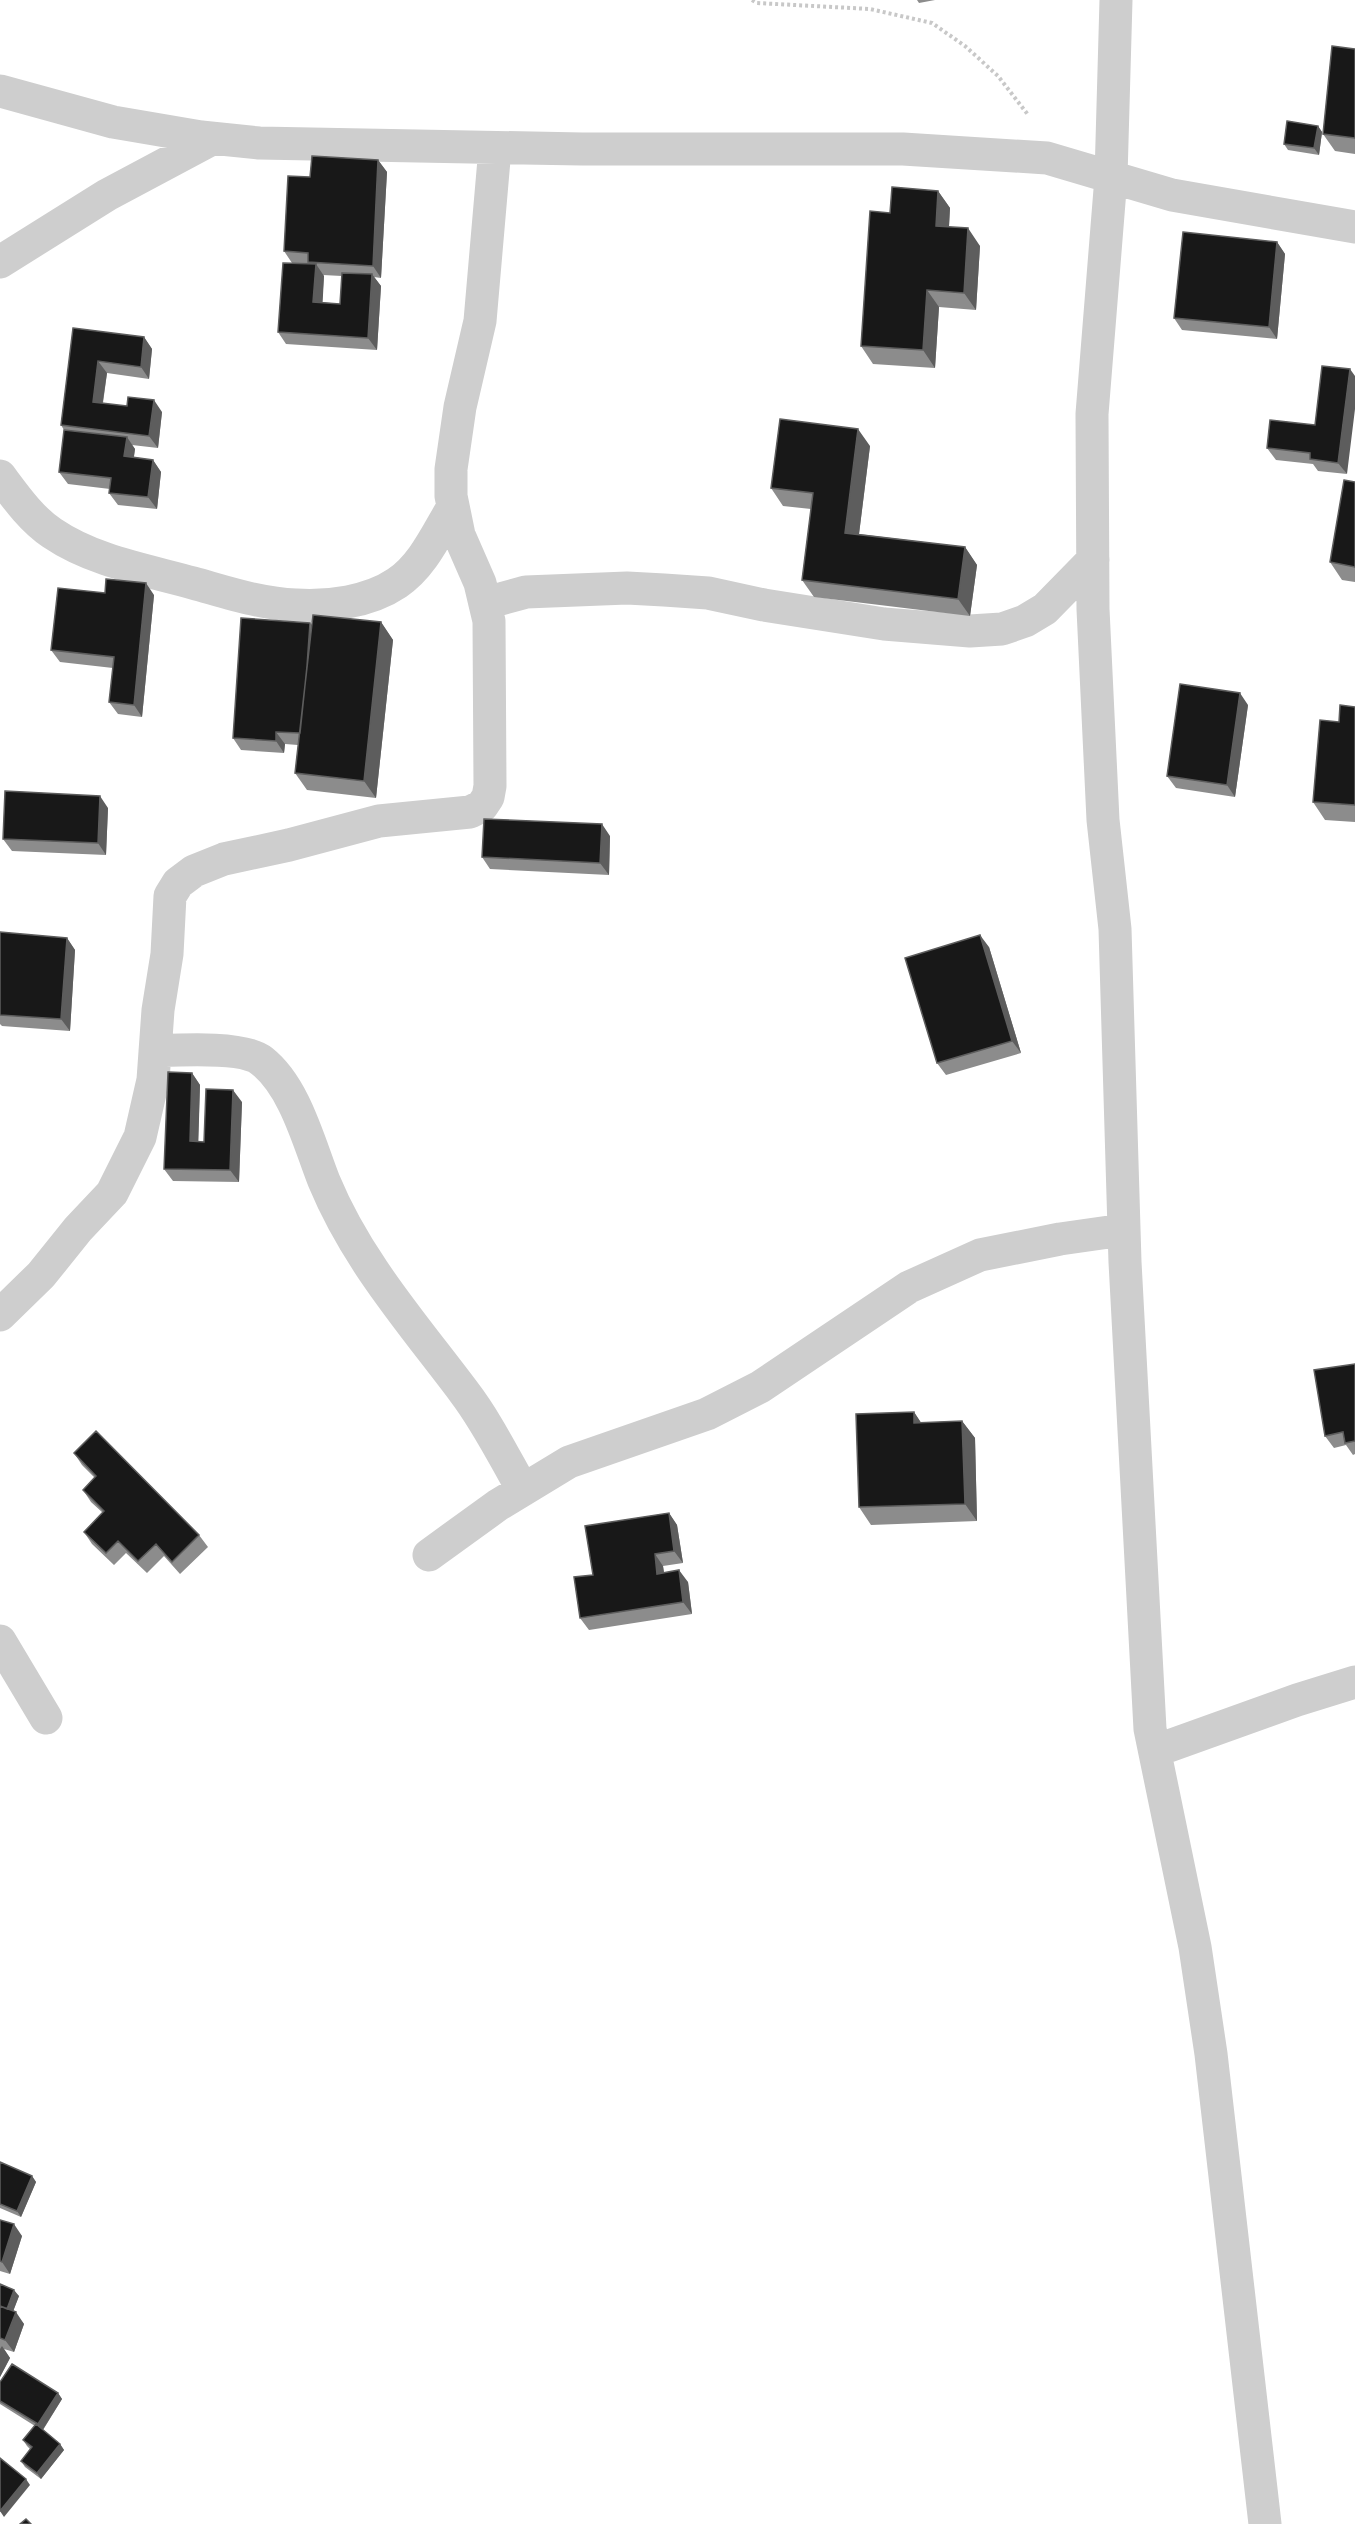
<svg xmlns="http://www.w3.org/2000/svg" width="1355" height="2524" viewBox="0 0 1355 2524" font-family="Poppins,sans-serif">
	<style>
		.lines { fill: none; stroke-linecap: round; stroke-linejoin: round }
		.path { stroke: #c8c8c8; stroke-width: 4; stroke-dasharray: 3 3; stroke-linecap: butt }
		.minor { stroke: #cecece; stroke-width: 33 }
		.wall { fill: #8c8c8c; fill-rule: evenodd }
		.shaded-wall { fill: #5d5d5d }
		.building { fill: #181818; stroke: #5d5d5d; stroke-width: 1.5 }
	</style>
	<rect width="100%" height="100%" fill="#fff"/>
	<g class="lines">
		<path class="path" d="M752 0 757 3 870 9 932 23 965 46 998 76 1029 116"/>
		<path class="minor" d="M1116 0 1111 177 1092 414 1093 609 1103 820 1115 929 1125 1262 1150 1729 1195 1947 1211 2054 1265 2524
			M0 91 113 122 201 137 259 143 582 149H903L1047 158 1172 195 1355 227
			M0 262 107 195 212 139
			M0 476C15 496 31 519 52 533 93 561 146 570 193 583 226 592 261 604 296 605 328 607 369 602 397 583 423 566 437 533 453 507
			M486 603 526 592 627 588 664 590 708 593 764 605 884 624 970 631 1002 629 1025 621 1045 609 1093 560
			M155 1051C179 1050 244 1046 262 1061 295 1087 309 1143 324 1181 357 1261 413 1324 464 1392 487 1422 504 1457 523 1490
			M0 1315 41 1275 78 1229 112 1193 140 1137 153 1080 158 1010 167 954 170 896 178 883 194 871 224 859 289 845 379 821 470 812 482 806 488 797 490 786 489 621 480 583 459 535 451 496V469L460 407 480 321 495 148
			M429 1555 498 1505 569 1462 707 1414 760 1387 909 1287 980 1255 1060 1239 1123 1230
			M0 1641 46 1718
			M1155 1751 1297 1700 1355 1682"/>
	</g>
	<path class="wall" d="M917 0H935L919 3Z
		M1355 49V154L1335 151 1323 134Z
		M1318 126 1322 132 1319 155 1288 150 1284 144Z
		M378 160 387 172 381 278 374 277 381 286 377 350 286 344 278 332 292 263 284 251 310 177ZM323 275 342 276 340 304 322 302 324 276Z
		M938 191 950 208 949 227 980 246 976 310 939 307 935 368 873 364 861 346 890 213Z
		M1277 242 1285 254 1277 339 1182 330 1174 318Z
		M73 328 144 337 152 349 149 379 107 373 103 403 162 412 158 448 132 445 135 449 134 457 153 460 161 472 157 509 118 505 109 493 110 489 68 484 59 472 64 430 61 425Z
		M1315 425 1347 474 1318 471 1313 464 1276 460 1267 448Z
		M870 446 859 534 965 547 977 565 970 616 814 597 802 580 811 509 783 506 771 488Z
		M1355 482V582L1342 580 1330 562Z
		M105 593 154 595 142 717 118 714 109 702 113 668 60 662 51 650Z
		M381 622 393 640 376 798 307 790 295 773 298 745 285 744 284 753 241 750 233 738 310 623 312 625Z
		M1248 705 1235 797 1176 788 1167 776Z
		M1355 707V822L1325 820 1313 802 1339 722Z
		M108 808 106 855 12 851 3 839Z
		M610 836 609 875 490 869 482 857Z
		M0 932 67 938 75 950 70 1031 2 1026 0 1024Z
		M989 947 1021 1053 946 1075 937 1063Z
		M192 1073 200 1085 198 1142H204L242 1102 239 1182 173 1181 164 1169Z
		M1355 1364V1454L1353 1455 1346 1445 1334 1448 1325 1436Z
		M914 1412 921 1423 962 1421 975 1438 977 1521 871 1525 859 1507Z
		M74 1453 199 1535 208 1547 180 1574 164 1556 147 1573 126 1553 114 1565 92 1544 84 1532 103 1513 91 1502 83 1490 95 1478 82 1465Z
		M669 1513 677 1525 683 1563 663 1566 664 1573 688 1582 692 1614 589 1630 580 1618 593 1575Z
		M0 2162 32 2176 36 2182 21 2217 0 2208Z
		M0 2220 22 2236 10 2274 0 2271Z
		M0 2284 19 2296 13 2311 24 2324 14 2352 4 2349 10 2358 0 2377Z
		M0 2382 58 2393 62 2399 43 2430 60 2444 64 2450 41 2479 25 2467 21 2461 30 2449 27 2446 23 2440 35 2426 0 2404Z"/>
	<path class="shaded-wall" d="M1318 126 1322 132 1319 155 1314 148Z
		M378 160 387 172 381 278 373 266Z
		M938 191 950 208 948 243 936 226Z
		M968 228 980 246 976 310 964 293Z
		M1277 242 1285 254 1277 339 1269 327Z
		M316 264 324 276 322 314 313 302Z
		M372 274 381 286 377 350 368 338Z
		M927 290 939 307 935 368 923 350Z
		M144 337 152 349 149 379 141 367Z
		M98 361 107 373 101 414 93 402Z
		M1350 369 1355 376V409L1347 474 1338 463Z
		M154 400 162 412 158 448 149 436Z
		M858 429 870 446 857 550 845 533Z
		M127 437 135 449 132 468 124 456Z
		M153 460 161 472 157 509 148 497Z
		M965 547 977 565 970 616 958 599Z
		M146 583 154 595 142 717 134 705Z
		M381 622 393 640 376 798 364 781Z
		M1240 693 1248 705 1235 797 1227 785Z
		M276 732 285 744 284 753 276 741Z
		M100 796 108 808 106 855 98 843Z
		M602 824 610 836 609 875 600 863Z
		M980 935 989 947 1021 1053 1012 1041Z
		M67 938 75 950 70 1031 61 1019Z
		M192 1073 200 1085 198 1153 190 1141Z
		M233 1090 242 1102 239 1182 230 1170Z
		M914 1412 926 1430 914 1423Z
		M962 1421 975 1438 977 1521 965 1504Z
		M669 1513 677 1525 683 1563 674 1551Z
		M655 1554 663 1566 666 1586 657 1574Z
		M679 1570 688 1582 692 1614 683 1602Z
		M32 2176 36 2182 21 2217 17 2211Z
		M14 2224 22 2236 10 2274 2 2262Z
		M14 2290 19 2296 11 2317 7 2311Z
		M16 2312 24 2324 14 2352 5 2340Z
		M2 2346 10 2358 0 2377V2349Z
		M58 2393 62 2399 42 2431 38 2424Z
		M60 2444 64 2450 41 2479 37 2473Z
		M26 2479 30 2485 4 2517 0 2511Z"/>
	<path class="building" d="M1332 46 1355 49V138L1323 134Z
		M1287 121 1318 126 1314 148 1284 144Z
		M312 156 378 160 373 266 308 262V253L284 251 288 176 310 177Z
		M892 187 938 191 936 226 968 228 964 293 927 290 923 350 861 346 870 211 890 213Z
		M1183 232 1277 242 1269 327 1174 318Z
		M283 263 316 264 313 302 340 304 342 273 372 274 368 338 278 332Z
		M73 328 144 337 141 367 98 361 93 402 127 406 128 397 154 400 149 436 61 425Z
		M1322 366 1350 369 1338 463 1310 459V453L1267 448 1270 420 1315 425Z
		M780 419 858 429 845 533 965 547 958 599 802 580 813 493 771 488Z
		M64 430 127 437 124 456 153 460 148 497 109 493 111 478 59 472Z
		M1344 480 1355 482V567L1330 562Z
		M106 579 146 583 134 705 109 702 114 657 51 650 58 588 105 593Z
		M313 615 381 622 364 781 295 773Z
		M241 618 310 623 307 666 300 733 276 732V741L233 738Z
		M1180 684 1240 693 1227 785 1167 776Z
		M1340 705 1355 707V805L1313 802 1320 720 1339 722Z
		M5 791 100 796 98 843 3 839Z
		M484 819 602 824 600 863 482 857Z
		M0 932 67 938 61 1019 0 1015Z
		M980 935 1012 1041 937 1063 905 958Z
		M168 1072 192 1073 190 1141 204 1142 206 1089 233 1090 230 1170 164 1169Z
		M1355 1364V1441L1345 1443 1343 1432 1325 1436 1314 1370Z
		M914 1412V1423L962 1421 965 1504 859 1507 856 1414Z
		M96 1431 199 1535 172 1562 156 1544 138 1561 118 1541 106 1553 84 1532 104 1511 83 1490 96 1476 74 1453Z
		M669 1513 674 1551 655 1554 657 1574 679 1570 683 1602 580 1618 574 1577 593 1575 585 1526Z
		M0 2162 32 2176 17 2211 0 2204Z
		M0 2220 14 2224 2 2262 0 2261Z
		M0 2284 14 2290 7 2309 0 2306Z
		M0 2306 16 2312 5 2340 0 2338Z
		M12 2364 58 2393 38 2424 0 2401V2382Z
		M36 2424 60 2444 37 2473 21 2461 32 2447 23 2440Z
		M0 2458 26 2479 0 2511Z
		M26 2519 31 2524H20Z"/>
</svg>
